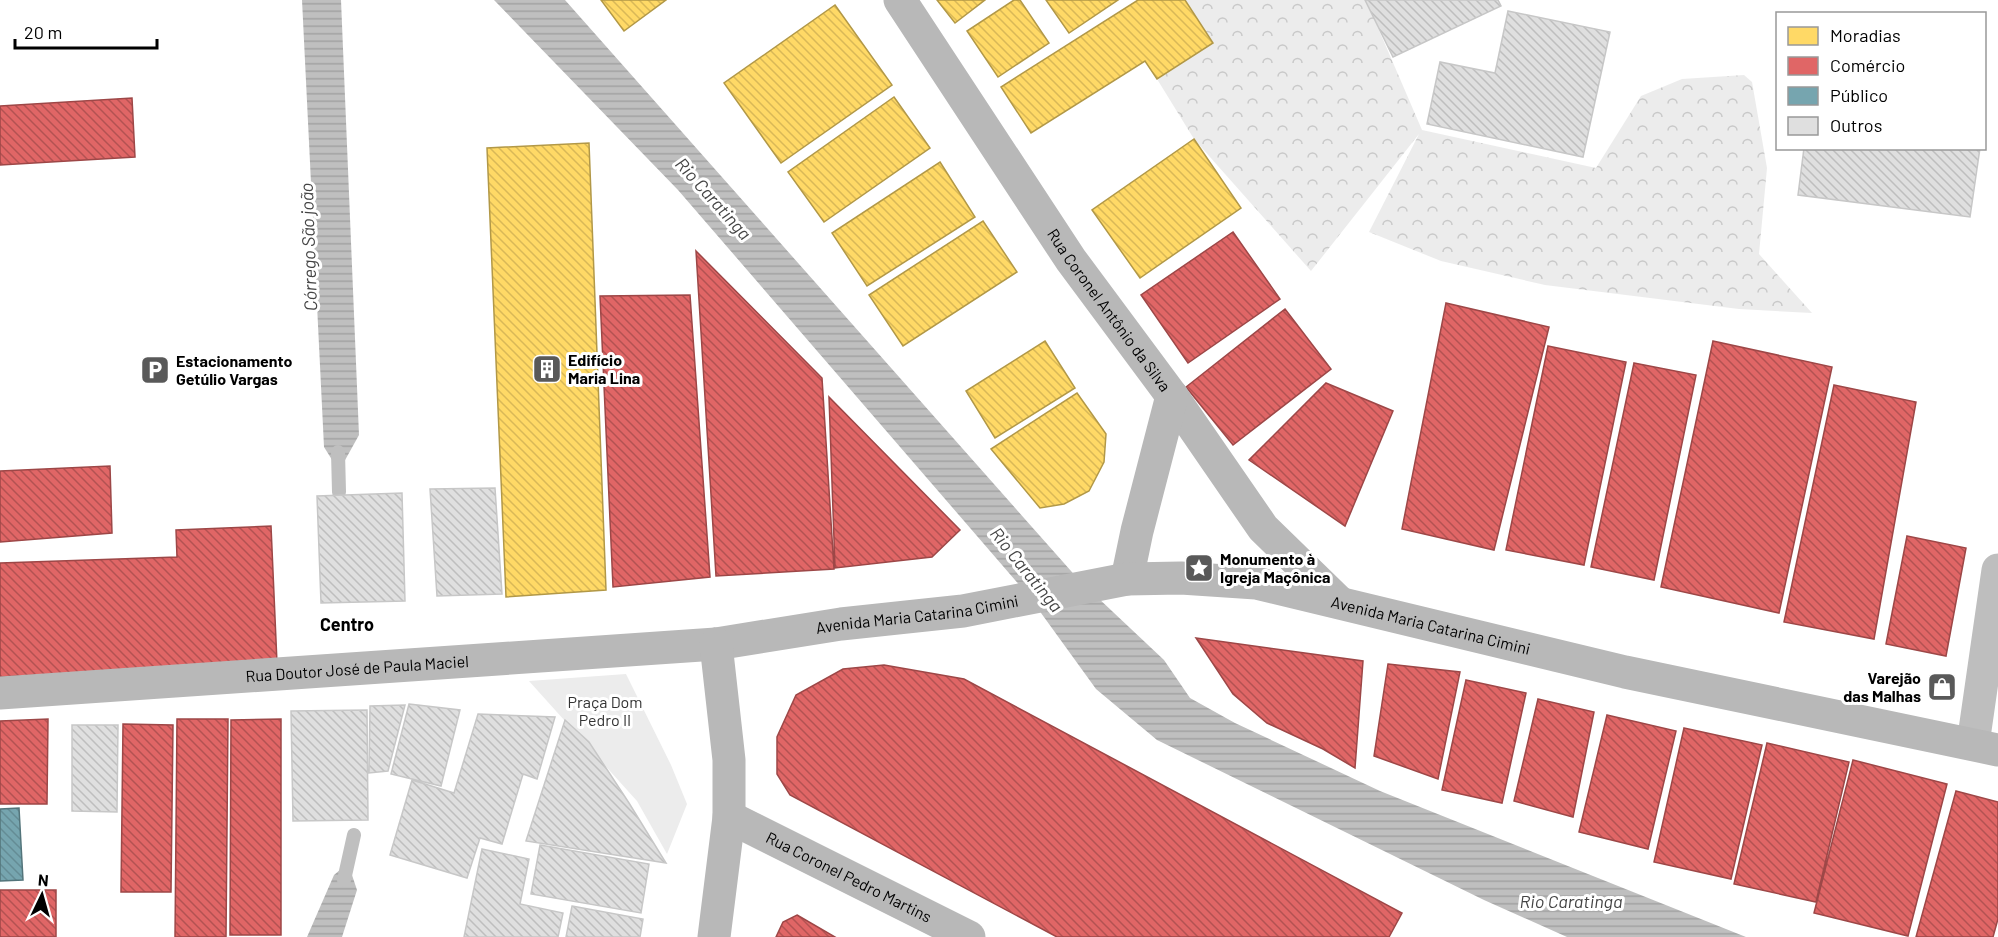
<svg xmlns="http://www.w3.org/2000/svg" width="1998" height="937" viewBox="0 0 1998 937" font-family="Barlow,sans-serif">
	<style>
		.green { fill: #ececec }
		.forest { fill: url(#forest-crowns) }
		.water { fill: url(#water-rules) }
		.homes { fill: url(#homes-back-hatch); stroke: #b29847; stroke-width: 1.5 }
		.shops { fill: url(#shops-back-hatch); stroke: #9d4747; stroke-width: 1.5 }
		.public { fill: url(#public-back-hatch); stroke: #53747a; stroke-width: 1.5 }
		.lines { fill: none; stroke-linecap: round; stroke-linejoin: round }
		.stream { stroke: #bfbfbf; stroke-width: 14 }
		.building { fill: url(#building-back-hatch); stroke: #c7c7c7; stroke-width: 1.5 }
		.street { stroke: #bebebe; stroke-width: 33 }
		.secondary { stroke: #b8b8b8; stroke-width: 33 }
		.labels { text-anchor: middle; stroke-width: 6; stroke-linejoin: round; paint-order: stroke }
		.street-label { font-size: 16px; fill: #000; stroke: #fff }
		.poi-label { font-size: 16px; font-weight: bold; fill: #000; stroke: #fff; text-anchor: start }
		.park-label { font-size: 16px; fill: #333; stroke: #fff }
		.water-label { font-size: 18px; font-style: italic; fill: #444; stroke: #fff }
		.neighbourhood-label { font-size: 18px; font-weight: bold; fill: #000; stroke: #fff }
	</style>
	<defs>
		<pattern id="forest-crowns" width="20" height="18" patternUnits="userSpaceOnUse" patternTransform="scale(1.5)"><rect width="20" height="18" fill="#ececec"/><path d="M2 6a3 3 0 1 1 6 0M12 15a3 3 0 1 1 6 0" fill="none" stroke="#c9c9c9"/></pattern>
		<pattern id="water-rules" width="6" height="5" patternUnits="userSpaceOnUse" patternTransform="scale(1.5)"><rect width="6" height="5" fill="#bfbfbf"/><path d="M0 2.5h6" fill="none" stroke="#a2a2a2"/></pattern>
		<pattern id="homes-back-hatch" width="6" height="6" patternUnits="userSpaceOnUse" patternTransform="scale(1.5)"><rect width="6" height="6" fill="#ffd966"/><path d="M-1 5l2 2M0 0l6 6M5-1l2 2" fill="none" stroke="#d9b857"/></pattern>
		<pattern id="shops-back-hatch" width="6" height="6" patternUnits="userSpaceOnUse" patternTransform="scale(1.5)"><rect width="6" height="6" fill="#e06666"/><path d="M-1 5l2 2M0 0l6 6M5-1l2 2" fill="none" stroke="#b35252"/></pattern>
		<pattern id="public-back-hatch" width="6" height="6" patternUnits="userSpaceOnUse" patternTransform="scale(1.5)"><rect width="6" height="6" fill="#76a5af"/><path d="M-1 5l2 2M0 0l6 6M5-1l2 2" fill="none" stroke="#648c95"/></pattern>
		<pattern id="building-back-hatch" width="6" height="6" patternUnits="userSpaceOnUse" patternTransform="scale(1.5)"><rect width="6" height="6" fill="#dfdfdf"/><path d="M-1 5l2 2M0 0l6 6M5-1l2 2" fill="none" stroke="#bebebe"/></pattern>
	</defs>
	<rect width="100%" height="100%" fill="#fff"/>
	<path class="green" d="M626 674 671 765 687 804 667 854 637 801 529 681Z"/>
	<path class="forest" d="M1185 0H1366L1422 130 1596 168 1641 96 1682 79 1744 75 1752 82 1767 168 1759 254 1812 313 1739 309 1545 285 1441 261 1369 232 1419 134 1311 271 1194 139 1157 79 1213 43Z"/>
	<path class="water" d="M302 0H341L359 435 339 471 324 447Z
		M494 0H565L1079 580 1164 660 1190 698 1235 723 1380 791 1746 937H1567L1484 900 1157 740 1096 689 1028 595 678 190Z
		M348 863 357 890 342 937H307L334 875Z"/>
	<path class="homes" d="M601 0H666L624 31Z
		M937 0H985L955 23Z
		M1014 0H1020L1049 43 998 77 967 31Z
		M1046 0H1118L1069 33Z
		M1138 0H1185L1213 43 1157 79 1145 61 1031 133 1001 87Z
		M835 5 892 85 781 163 724 83Z
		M894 97 930 148 824 222 788 172Z
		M1194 139 1241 208 1140 278 1092 210Z
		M589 143 606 590 506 597 487 148Z
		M940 162 975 217 867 286 832 233Z
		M983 221 1017 272 903 346 869 295Z
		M1045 341 1075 388 995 438 966 391Z
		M1077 393 1106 434 1104 462 1089 491 1064 504 1040 508 991 449Z"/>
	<path class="shops" d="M132 98 135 157 0 165V106Z
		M1233 232 1280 299 1188 363 1141 295Z
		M696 251 822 378 834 569 716 576Z
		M690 295 710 577 613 587 600 296Z
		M1446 303 1549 327 1494 550 1402 529Z
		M1285 309 1331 369 1233 445 1186 387Z
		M1713 341 1832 367 1779 613 1661 587Z
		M1548 346 1626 362 1584 565 1506 550Z
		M1634 363 1696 375 1654 580 1591 567Z
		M1326 383 1393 411 1345 526 1249 460Z
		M1834 385 1916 402 1874 639 1784 622Z
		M829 397 960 530 932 557 835 568Z
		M110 466 112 533 0 542V471Z
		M271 526 277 663 0 677V563L177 557 176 530Z
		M1907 536 1966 548 1946 656 1886 644Z
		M1196 638 1363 661 1355 768 1323 749 1267 723 1233 694Z
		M1388 664 1460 672 1438 779 1374 756Z
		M884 665 964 679 1402 913 1389 937H1057L790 795 777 774V737L796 695 843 669Z
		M1466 680 1526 693 1502 803 1442 790Z
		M1538 699 1594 712 1573 817 1514 801Z
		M1607 715 1676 731 1648 849 1579 832Z
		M48 719 47 804H0V721Z
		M177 719H228L226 937H175Z
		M281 719V935H230L231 720Z
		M123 724 173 725 171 892H121Z
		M1684 728 1762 745 1731 879 1654 862Z
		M1767 743 1849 762 1816 902 1734 884Z
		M1853 760 1947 784 1908 936 1814 913Z
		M1956 791 1998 802V919L1993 937H1916Z
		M0 890H56V937H0Z
		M797 915 835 937H776L783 922Z"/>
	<path class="public" d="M19 808 23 880 0 881V809Z"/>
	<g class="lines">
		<path class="stream" d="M338 452 339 492
			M344 880 354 835"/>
	</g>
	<path class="building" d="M1365 0H1498L1501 6 1393 57Z
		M1508 11 1610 32 1583 157 1427 124 1440 62 1495 73Z
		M1804 148H1980L1970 217 1798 195Z
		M495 488 502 594 437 596 430 489Z
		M402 493 405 601 321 603 317 496Z
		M409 704 460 710 441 786 391 774Z
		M405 705 388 771 369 773 370 706Z
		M367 710 368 820 293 821 291 711Z
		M478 714 555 717 537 779 523 774 502 844 480 838 467 878 390 855 412 780 454 793Z
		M565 720 589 742 629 803 666 863 526 841Z
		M72 725H118L117 812 72 811Z
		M540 845 649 864 641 913 531 894Z
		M482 849 529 859 520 904 563 913 558 937H464Z
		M572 906 643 919 640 937H566Z"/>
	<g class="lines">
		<path class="street" d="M1973 744 1998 570"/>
		<g class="secondary">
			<path id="s1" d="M900 0 1071 260 1172 396 1263 528 1339 602"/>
			<path d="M1127 579 1137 531 1172 396"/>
			<path id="s2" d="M0 693 716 644 841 624 963 611 1127 579 1181 578 1256 583 1625 672 1998 750"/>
			<path id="s3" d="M729 817 969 937"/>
			<path d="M714 937 729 817V760L716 644"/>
		</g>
	</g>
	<defs>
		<g id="building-square" transform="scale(1.5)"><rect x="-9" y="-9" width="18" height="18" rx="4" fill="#595959" stroke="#fff"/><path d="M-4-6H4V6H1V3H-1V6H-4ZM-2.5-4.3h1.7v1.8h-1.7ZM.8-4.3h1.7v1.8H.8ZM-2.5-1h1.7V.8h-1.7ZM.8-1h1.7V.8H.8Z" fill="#fff"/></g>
		<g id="parking-square" transform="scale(1.5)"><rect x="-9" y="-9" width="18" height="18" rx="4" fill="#595959" stroke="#fff"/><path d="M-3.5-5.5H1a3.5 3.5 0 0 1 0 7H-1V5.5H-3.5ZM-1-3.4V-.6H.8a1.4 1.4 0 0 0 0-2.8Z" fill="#fff"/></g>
		<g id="sight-square" transform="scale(1.5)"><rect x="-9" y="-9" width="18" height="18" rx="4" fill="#595959" stroke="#fff"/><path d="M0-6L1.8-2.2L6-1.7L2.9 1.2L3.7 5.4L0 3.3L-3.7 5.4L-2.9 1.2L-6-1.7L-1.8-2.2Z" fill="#fff"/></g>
		<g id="shop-square" transform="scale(1.5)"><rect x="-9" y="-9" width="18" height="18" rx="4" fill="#595959" stroke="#fff"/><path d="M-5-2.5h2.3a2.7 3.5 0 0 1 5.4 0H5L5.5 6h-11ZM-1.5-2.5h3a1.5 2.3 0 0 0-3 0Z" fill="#fff"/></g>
	</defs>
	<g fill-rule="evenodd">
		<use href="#building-square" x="547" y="369"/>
		<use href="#parking-square" x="155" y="370"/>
		<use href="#sight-square" x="1199" y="568"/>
		<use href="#shop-square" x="1942" y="687"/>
	</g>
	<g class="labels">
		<g class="street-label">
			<text dy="6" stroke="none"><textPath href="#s1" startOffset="374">Rua Coronel Antônio da Silva</textPath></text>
			<text dy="6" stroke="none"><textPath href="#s2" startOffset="921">Avenida Maria Catarina Cimini</textPath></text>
			<text dy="6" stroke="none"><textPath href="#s2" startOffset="1443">Avenida Maria Catarina Cimini</textPath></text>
			<text dy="6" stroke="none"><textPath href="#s2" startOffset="358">Rua Doutor José de Paula Maciel</textPath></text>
			<text dy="6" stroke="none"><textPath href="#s3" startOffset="134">Rua Coronel Pedro Martins</textPath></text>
		</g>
		<g class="poi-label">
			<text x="568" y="366">Edifício<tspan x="568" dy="18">Maria Lina</tspan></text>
			<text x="176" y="367">Estacionamento<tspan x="176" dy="18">Getúlio Vargas</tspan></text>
			<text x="1220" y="565">Monumento à<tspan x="1220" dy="18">Igreja Maçônica</tspan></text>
			<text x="1921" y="684" text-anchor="end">Varejão<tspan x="1921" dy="18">das Malhas</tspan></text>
		</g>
		<g class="park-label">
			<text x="605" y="708">Praça Dom<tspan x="605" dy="18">Pedro II</tspan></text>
		</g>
		<g class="water-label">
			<text transform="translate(713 199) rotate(48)" y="6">Rio Caratinga</text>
			<text transform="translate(309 247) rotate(-92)" y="6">Córrego São joão</text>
			<text transform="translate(1026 570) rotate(51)" y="6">Rio Caratinga</text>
			<text x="1571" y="908">Rio Caratinga</text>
		</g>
		<g class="neighbourhood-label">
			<text x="347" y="631">Centro</text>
		</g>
	</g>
	<rect x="1776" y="12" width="210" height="138" fill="#ffffff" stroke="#999999" stroke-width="1.5"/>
	<rect x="1788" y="27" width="30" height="18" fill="#ffd966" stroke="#999999" stroke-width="1.5"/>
	<text x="1830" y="42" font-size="18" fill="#000000">Moradias</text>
	<rect x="1788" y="57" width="30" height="18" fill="#e06666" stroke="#999999" stroke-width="1.5"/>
	<text x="1830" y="72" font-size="18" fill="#000000">Comércio</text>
	<rect x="1788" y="87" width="30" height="18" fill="#76a5af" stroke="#999999" stroke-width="1.5"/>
	<text x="1830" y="102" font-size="18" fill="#000000">Público</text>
	<rect x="1788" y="117" width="30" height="18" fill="#dfdfdf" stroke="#999999" stroke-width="1.5"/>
	<text x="1830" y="132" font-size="18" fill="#000000">Outros</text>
	<g transform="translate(42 895) rotate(5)" stroke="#ffffff" stroke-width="4.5" paint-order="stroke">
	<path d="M0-4.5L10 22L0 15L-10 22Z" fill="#000000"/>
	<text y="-9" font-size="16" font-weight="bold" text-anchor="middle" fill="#000000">N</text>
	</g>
	<path d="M15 39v9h142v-9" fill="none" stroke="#000000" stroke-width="3"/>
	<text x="24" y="39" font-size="18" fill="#000000" stroke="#ffffff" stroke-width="4.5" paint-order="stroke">20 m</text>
</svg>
